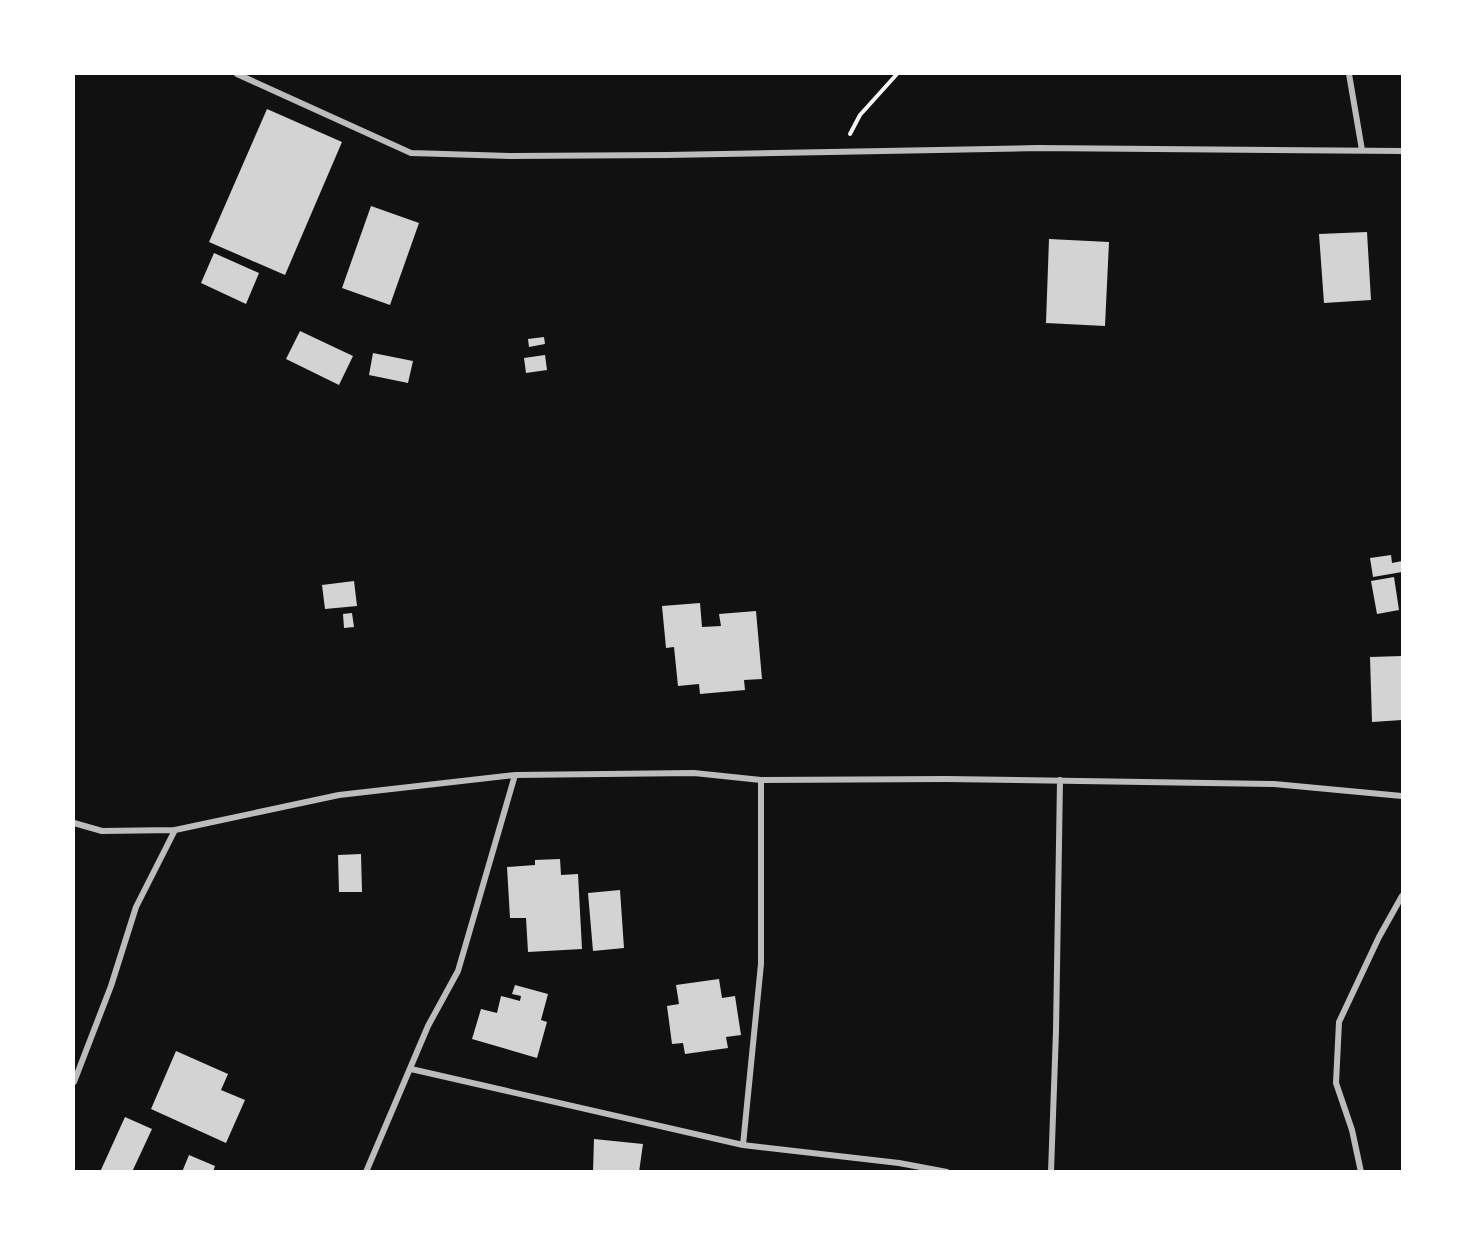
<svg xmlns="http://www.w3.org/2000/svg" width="1476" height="1245" viewBox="0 0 1476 1245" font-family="'Work Sans',sans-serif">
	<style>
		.building { fill: #d3d3d3 }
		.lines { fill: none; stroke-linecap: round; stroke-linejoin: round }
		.path { stroke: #f5f5f5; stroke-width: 4 }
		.minor { stroke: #bcbcbc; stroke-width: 6 }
	</style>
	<rect width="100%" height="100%" fill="#111"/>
	<path class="building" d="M267 109 342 142 285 275 209 242Z
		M371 206 419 223 390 305 342 288Z
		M1367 232 1371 300 1324 303 1319 234Z
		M1049 239 1109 242 1105 326 1046 323Z
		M214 253 259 273 246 304 201 283Z
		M300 331 353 356 339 385 286 359Z
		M544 337 545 344 529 347 528 339Z
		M373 353 413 361 408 383 369 375Z
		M545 355 547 370 526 373 524 358Z
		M1391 555 1392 563 1402 561V572L1373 577 1370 558Z
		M1394 577 1399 610 1377 614 1371 581Z
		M354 581 357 606 325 609 322 585Z
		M700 603 702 627 721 626 719 614 756 611 762 679 744 680 745 690 700 694 699 684 678 686 674 647 666 648 662 606Z
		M352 613 354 627 344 628 343 614Z
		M1402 656V720L1372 722 1370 657Z
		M361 854 362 892H339L338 855Z
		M560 859 561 875 578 874 582 949 528 952 526 918H510L507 867 535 865V860Z
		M620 890 624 948 593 951 588 893Z
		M719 979 722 998 735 996 741 1035 726 1037 728 1048 685 1054 683 1043 672 1044 667 1006 679 1004 676 985Z
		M515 985 548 994 541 1020 547 1022 537 1058 472 1039 481 1009 497 1013 501 996 520 1001 521 996 512 994Z
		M176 1051 228 1074 221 1090 245 1100 226 1143 151 1109Z
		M125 1117 152 1129 132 1172H100Z
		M594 1139 643 1144 639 1172H593Z
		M189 1155 215 1166 213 1172H182Z"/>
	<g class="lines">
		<path class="path" d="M850 134 860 115 897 74"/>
		<path class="minor" d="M237 74 411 153 511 156 667 155 1038 148 1402 151
			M1349 74 1362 150
			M74 823 102 831 175 830 339 795 515 775 694 773 761 780 946 779 1274 784 1402 796
			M411 1069 743 1145 899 1163 947 1172
			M74 1082 111 986 136 907 175 830
			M743 1145 761 964V780
			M366 1172 428 1026 458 971 515 775
			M1051 1172 1056 1031 1060 780
			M1361 1172 1352 1130 1336 1083 1339 1022 1379 937 1402 896"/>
	</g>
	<rect width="1476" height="1245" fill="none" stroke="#ffffff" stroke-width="150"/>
</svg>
